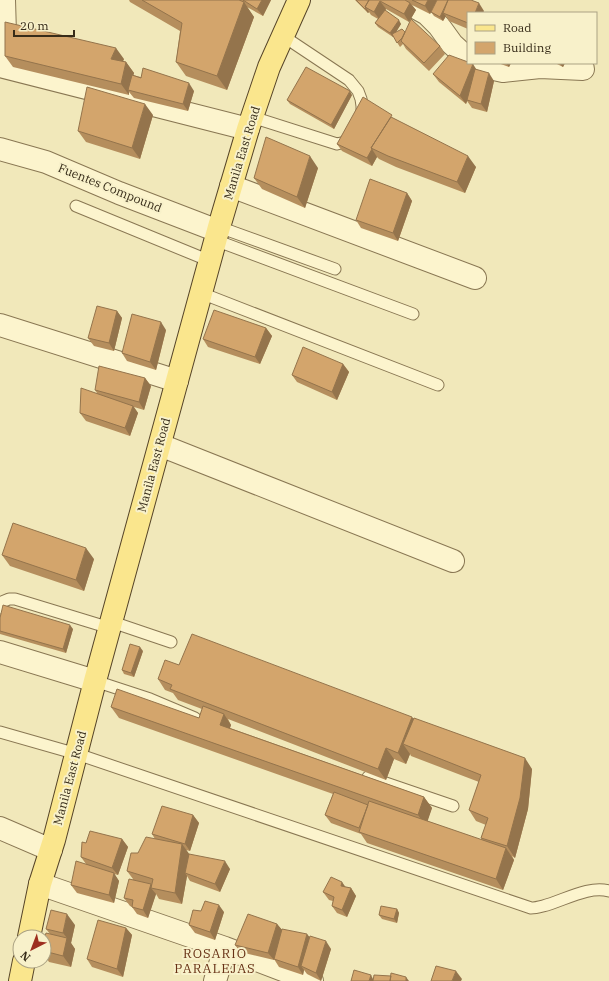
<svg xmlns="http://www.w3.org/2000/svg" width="609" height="981" viewBox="0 0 609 981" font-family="'IBM Plex Serif',serif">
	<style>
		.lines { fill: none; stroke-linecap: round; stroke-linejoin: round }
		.service-casing { stroke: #897753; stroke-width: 13 }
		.minor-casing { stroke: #897753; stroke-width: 24 }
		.primary-casing { stroke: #564428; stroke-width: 24 }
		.service { stroke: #fcf4cd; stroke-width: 11 }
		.minor { stroke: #fcf4cd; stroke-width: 22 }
		.primary { stroke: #fae68d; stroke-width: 22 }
		.wall { fill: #b58e5d; fill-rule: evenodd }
		.shaded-wall { fill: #94744c }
		.building { fill: #d3a56c; stroke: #94744c }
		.labels { text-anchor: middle; stroke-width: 4; stroke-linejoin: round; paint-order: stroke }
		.street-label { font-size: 12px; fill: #372c19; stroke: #f8f1ca }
		.neighbourhood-label { font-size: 13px; letter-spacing: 1px; fill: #673115; stroke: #f8f1ca }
	</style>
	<rect width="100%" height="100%" fill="#f1e8ba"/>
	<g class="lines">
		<g class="service-casing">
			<path id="service" d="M283 36 349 80 358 91 361 99 362 106V113
				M252 117 337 144 345 142 349 137
				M76 206 210 261
				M219 227 335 269
				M215 240 413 314
				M201 293 438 385
				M0 608 2 602 9 599H15L110 628
				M112 622 171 642
				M95 681 150 699 195 718
				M0 732 77 754 531 908C535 908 539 907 543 906 563 901 589 885 609 891
				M368 777 453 806"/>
		</g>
		<g class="minor-casing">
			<path id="minor" d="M4 0 6 67
				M402 0 427 14 439 26 452 44 465 56 468 58
				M477 63 485 67 503 71 540 67 583 69
				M0 66 248 129
				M0 149 46 162 119 193 218 231
				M231 186 475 278
				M0 325 177 381
				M160 445 453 561
				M0 652 95 681
				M0 828 51 850
				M40 884 225 948 312 981
				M215 981 225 948"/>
		</g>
		<g class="primary-casing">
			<path id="primary" d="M29 937 40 884 54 840 95 681 219 227 248 129 269 67 299 0
				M20 981 24 961"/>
		</g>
		<use href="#service" class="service"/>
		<use href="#minor" class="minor"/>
		<use href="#primary" class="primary"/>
	</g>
	<path class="wall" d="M129 0H271L263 16 247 7 254 17 227 90 186 76 176 62 180 31 130 2Z
		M355 0H437L430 14 412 5 416 10 409 22 386 9 385 10 401 24 396 32H405L440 46 445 54 429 71 406 49 403 44 400 47 393 36V37L378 27 375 23 378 19 371 15 369 12 368 13Z
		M484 11 468 13V29L449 21 446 16 443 21 434 16 431 12Z
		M5 56 124 59 123 61 126 62 134 73 133 75 194 91 188 111 134 98 129 92V95L13 67Z
		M498 63H511L509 67Z
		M555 63H565L563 67Z
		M477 70 494 81 487 112 472 108 467 101 466 104 439 82 433 74Z
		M352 95 334 129 290 104 287 100Z
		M153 115 140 159 86 142 78 131Z
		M395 119 476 167 465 193 396 167 379 159 377 157 372 166 342 151 337 144Z
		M318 168 305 208 262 189 254 178Z
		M407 193 412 201 398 241 361 228 356 220Z
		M117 311 122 318 114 351 94 346 88 338Z
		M266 328 272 336 260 364 208 347 203 339Z
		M166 330 156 370 127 361 122 353Z
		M343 364 349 372 337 400 297 382 292 375Z
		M145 378 151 386 144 410 134 407 138 413 130 436 86 421 80 413 97 393 95 390Z
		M2 555 94 559 84 591 10 566Z
		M0 618 73 629 66 653 0 634Z
		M143 651 134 677 124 674 122 670Z
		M179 665 413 718 532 769 528 809 515 858 512 856 514 860 503 890 367 843 361 834 331 823 325 815 333 794 119 718 111 707 199 718 202 709 178 700 173 693 165 690 158 679ZM228 719 386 780 394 759 406 764 410 754 411 756 479 782 469 810 476 821 486 825 481 838 483 841 427 821 432 808 424 797 230 728 231 725Z
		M193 815 199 823 190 851 186 850 189 855 230 869 220 892 190 881 187 876 182 904 159 899 156 894 148 918 137 914 132 907 130 906 124 898 133 879 127 871 138 853 155 839 152 834Z
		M122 839 128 847 118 875 114 874 119 881 114 903 77 893 71 885 86 864 81 857Z
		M346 887 351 888 356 896 347 917 337 913 332 906 333 901 329 900 323 892Z
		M397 909 399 913 397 923 382 919 379 915Z
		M201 911 224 912 215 940 195 933 189 925Z
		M277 924 282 930 310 937 331 949 321 981 307 974 304 970 303 975 279 967 274 959V960L240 952 235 945Z
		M75 925 71 943 75 949 71 967 49 962 44 954V940L50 934 46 929Z
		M126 928 132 935 123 977 92 967 87 959Z"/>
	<path class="shaded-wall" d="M262 0H271L263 16 257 9Z
		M428 0H437L430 14 425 6Z
		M449 0 443 13 446 16 443 21 440 17Z
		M380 1 386 9 380 20 374 12Z
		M244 2 254 17 227 90 217 76Z
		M410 3 416 10 409 22 404 14Z
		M479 3 484 11 483 13H475Z
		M366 8 369 12 368 13 365 9Z
		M399 20 401 24 393 37 390 33Z
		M116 48 124 59 119 70 111 59Z
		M126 62 134 73 130 91 128 90 129 92V95L121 84Z
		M506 63H511L509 67Z
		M560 63H565L563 67 560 64Z
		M473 64 478 72 466 104 460 96Z
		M489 73 494 81 487 112 481 104Z
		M189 83 194 91 188 111 183 104Z
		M350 91 352 95 334 129 331 125Z
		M145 104 153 115 140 159 132 148Z
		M372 149 377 157 372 166 367 158Z
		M310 156 318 168 305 208 297 197Z
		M468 156 476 167 465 193 457 182Z
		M407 193 412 201 398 241 393 233Z
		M117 311 122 318 114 351 109 343Z
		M161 322 166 330 156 370 150 362Z
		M266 328 272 336 260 364 255 357Z
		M343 364 349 372 337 400 332 392Z
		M145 378 151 386 144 410 139 402Z
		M133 406 138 413 130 436 125 428Z
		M86 548 94 559 84 591 76 580Z
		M70 625 73 629 66 653 63 649Z
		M140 647 143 651 134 677 131 673Z
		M224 714 231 725 227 736 220 725Z
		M412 717 420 728 403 744 410 754 406 764 398 753Z
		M386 748 394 759 386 780 378 769Z
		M525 758 532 769 528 809 515 858 507 846Z
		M424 797 432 808 426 826 418 815Z
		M193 815 199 823 190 851 185 844Z
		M122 839 128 847 118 875 112 868Z
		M182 844 190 855 185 873 187 876 182 904 175 893Z
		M506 848 514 860 503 890 496 879Z
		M225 861 230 869 220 892 215 884Z
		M114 873 119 881 114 903 109 895Z
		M342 882 347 889 341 886Z
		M151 884 154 888H151L156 894 148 918 143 910Z
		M351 888 356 896 347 917 342 910Z
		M219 905 224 912 215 940 210 932Z
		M397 909 399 913 397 923 394 919Z
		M67 914 75 925 71 943 75 949 71 967 63 956 67 938 63 933Z
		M277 924 283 931 274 960 268 953Z
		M126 928 132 935 123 977 117 969Z
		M307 934 313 941 301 966 304 970 303 975 298 967Z
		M326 941 331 949 321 981 316 973Z
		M456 971 462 979 461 981H452Z
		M371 975 373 979V981H369Z
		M406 977 409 981H406Z"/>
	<path class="building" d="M142 0H239L244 2 217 76 176 62 182 23Z
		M243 0H262L257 9Z
		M356 0H369L365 7H366L365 9Z
		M369 0H405L410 3 404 14 380 1 374 12 365 7Z
		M412 0H428L425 6Z
		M437 0H448L440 17 431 12Z
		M448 0H471L479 3 475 13H468V23L443 13Z
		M385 10 399 20 390 33 375 23Z
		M411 19 440 46 424 63 401 41Z
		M5 22 116 48 111 59 126 62 121 84 5 56Z
		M402 29 405 32 402 38 397 43 392 34Z
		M449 55 468 62V63L473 64 460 96 433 74Z
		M306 67 350 91 331 125 287 100Z
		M143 68 189 83 183 104 128 90 132 75 141 78Z
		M475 69 489 73 481 104 467 100Z
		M87 87 145 104 132 148 78 131Z
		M363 97 392 115 371 148 372 149 367 158 337 144Z
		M391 117 468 156 457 182 388 156 371 148Z
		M266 137 310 156 297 197 254 178Z
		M370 179 407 193 393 233 356 220Z
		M97 306 117 311 109 343 88 338Z
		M214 310 266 328 255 357 203 339Z
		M132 314 161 322 150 362 122 353Z
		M303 347 343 364 332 392 292 375Z
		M99 366 145 378 139 402 95 390Z
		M81 388 133 406 125 428 80 413Z
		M13 523 86 548 76 580 2 555Z
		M3 605 70 625 63 649 0 631V618Z
		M192 634 412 717 398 753 386 748 378 769 170 689 172 685 158 679 165 660 179 665Z
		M130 644 140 647 131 673 122 670Z
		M117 689 199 718 203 706 224 714 220 725 424 797 418 815 111 707Z
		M414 718 525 758 520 798 507 846 481 838 488 818 469 810 481 775 403 744Z
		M334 792 368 805 359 828 325 815Z
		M369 801 506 848 496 879 359 832Z
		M162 806 193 815 185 844 152 834Z
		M90 831 122 839 112 868 81 857 82 842 86 843Z
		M146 837 182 844 175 893 151 888 153 879 127 871 131 853H138Z
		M189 854 225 861 215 884 185 873Z
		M76 861 114 873 109 895 71 885Z
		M331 877 342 882 341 886 351 888 342 910 332 906 334 897 323 892Z
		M129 879 151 884 143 910 132 907 133 900 124 898Z
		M205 901 219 905 210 932 189 925 193 910 201 911Z
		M381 906 397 909 394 919 379 915Z
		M51 910 67 914 63 933 46 929Z
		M248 914 277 924 268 953 235 945Z
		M98 920 126 928 117 969 87 959Z
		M282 929 307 934 298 967 274 959Z
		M46 933 67 938 63 956 44 951V940Z
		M310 936 326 941 316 973 301 966Z
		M436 966 456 971 452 981H431Z
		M354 970 371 975 369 981H351Z
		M391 973 406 977V981H390Z
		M374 975 391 976 390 981H373Z"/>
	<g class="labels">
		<g class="street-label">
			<text transform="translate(242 153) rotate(-73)" y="4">Manila East Road</text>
			<text transform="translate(110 188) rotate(22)" y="4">Fuentes Compound</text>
			<text transform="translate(154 465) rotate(-75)" y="4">Manila East Road</text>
			<text transform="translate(70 778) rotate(-75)" y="4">Manila East Road</text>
		</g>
		<g class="neighbourhood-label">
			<text x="215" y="958">ROSARIO<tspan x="215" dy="15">PARALEJAS</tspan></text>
		</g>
	</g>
	<rect x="467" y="12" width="130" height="52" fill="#f8f1ca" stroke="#aba283"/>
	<rect x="475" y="25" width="20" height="6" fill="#fae68d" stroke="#aba283"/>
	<text x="503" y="32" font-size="12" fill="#372c19">Road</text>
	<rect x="475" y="42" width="20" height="12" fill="#d3a56c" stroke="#aba283"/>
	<text x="503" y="52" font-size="12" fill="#372c19">Building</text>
	<g transform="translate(32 949) rotate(222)"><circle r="19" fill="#f8f1ca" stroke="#aba283"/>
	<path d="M0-3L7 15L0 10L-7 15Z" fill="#9d2e1e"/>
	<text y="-6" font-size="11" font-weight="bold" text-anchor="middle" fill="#372c19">N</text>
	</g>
	<path d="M14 30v6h60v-6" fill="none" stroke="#372c19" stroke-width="2"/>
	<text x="20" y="30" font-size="12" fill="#372c19" stroke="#f8f1ca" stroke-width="3" paint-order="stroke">20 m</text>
</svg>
